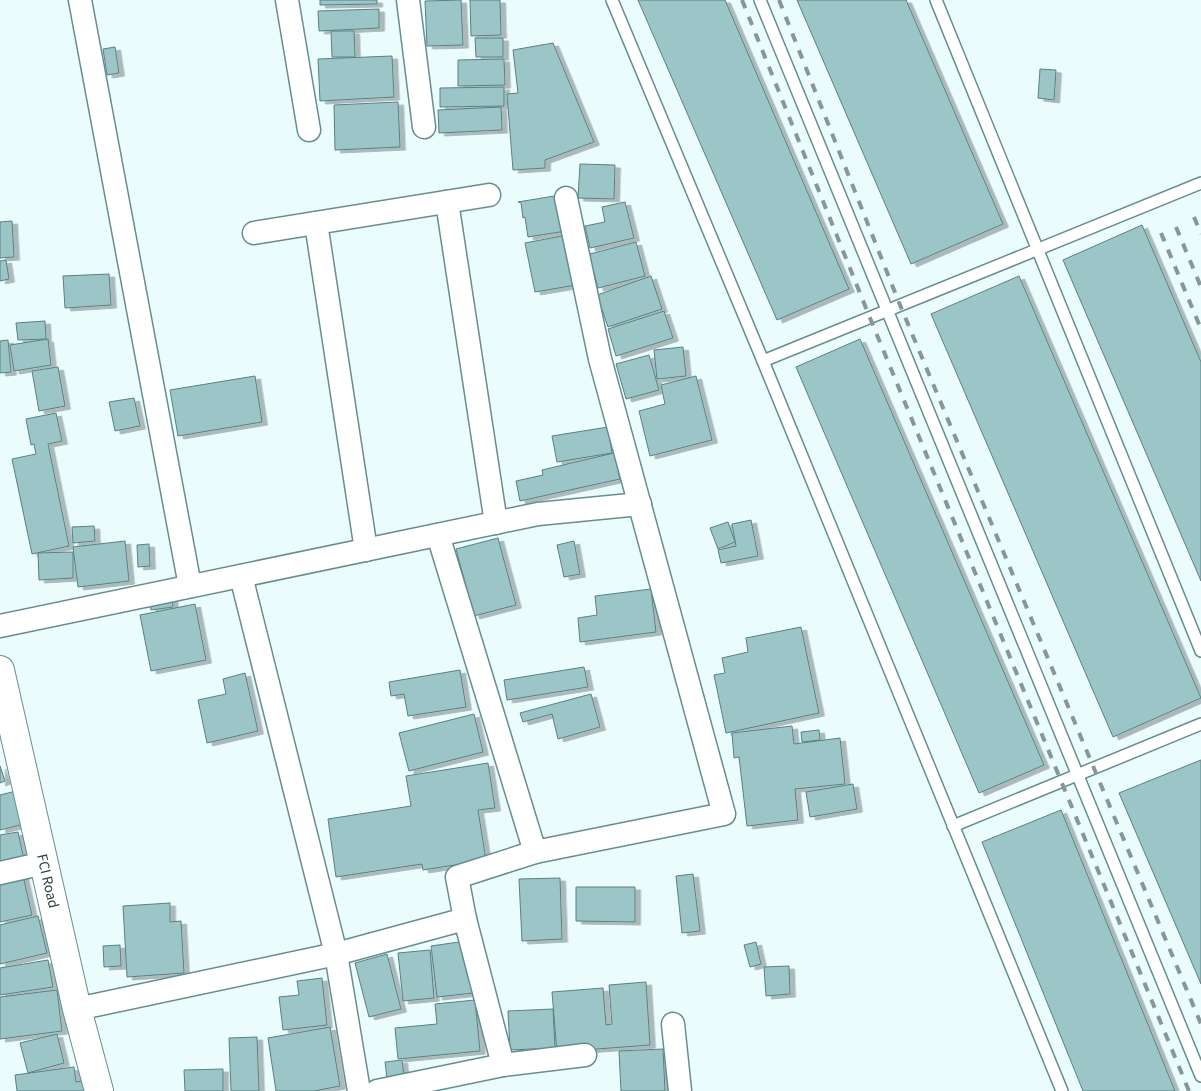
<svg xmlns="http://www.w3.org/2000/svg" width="1201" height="1091" viewBox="0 0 1201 1091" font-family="'Source Sans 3',sans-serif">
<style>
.building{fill:#9bc5c7;stroke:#588082;filter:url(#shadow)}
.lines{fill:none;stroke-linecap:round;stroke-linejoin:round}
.service-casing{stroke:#668e90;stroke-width:14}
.minor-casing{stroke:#668e90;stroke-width:25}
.tertiary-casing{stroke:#668e90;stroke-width:30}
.service{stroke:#fff;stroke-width:11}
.minor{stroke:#fff;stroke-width:22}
.tertiary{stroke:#fff;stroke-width:28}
.rail{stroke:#869798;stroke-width:4;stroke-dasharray:9 9;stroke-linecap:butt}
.labels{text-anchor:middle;stroke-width:4;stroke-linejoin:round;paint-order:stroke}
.street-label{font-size:15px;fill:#2d3e3f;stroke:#fff}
</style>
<defs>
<filter id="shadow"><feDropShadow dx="5.5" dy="3" stdDeviation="0" flood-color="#0004"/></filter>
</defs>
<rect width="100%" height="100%" fill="#ebfcfd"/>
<g class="building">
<polygon points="320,0 377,0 377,4 320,5"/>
<polygon points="461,0 463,45 427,46 425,1"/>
<polygon points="470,0 500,0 501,35 471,36"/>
<polygon points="638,0 725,0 849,289 777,320"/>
<polygon points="797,0 906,0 1003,224 911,264"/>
<polygon points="379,9 379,28 319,31 318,11"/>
<polygon points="331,31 354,31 355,57 332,57"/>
<polygon points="475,38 503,38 503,57 476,57"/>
<polygon points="553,43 594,142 545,160 545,168 513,170 507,94 518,93 513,50"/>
<polygon points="115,47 119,73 107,75 103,49"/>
<polygon points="392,56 394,97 320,101 318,59"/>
<polygon points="504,59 505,85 458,86 458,60"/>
<polygon points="1040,69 1056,70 1054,100 1038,98"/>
<polygon points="504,87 504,106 440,107 440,88"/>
<polygon points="398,102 400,147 335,150 334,105"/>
<polygon points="501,107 502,130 439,133 438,110"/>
<polygon points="580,164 615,165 614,199 578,198"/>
<polygon points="560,195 566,231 528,237 525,217 523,218 521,203 518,202"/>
<polygon points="625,202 634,238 590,248 585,226 605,222 602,207"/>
<polygon points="12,221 14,257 0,258 0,222"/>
<polygon points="1142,225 1201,362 1201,581 1063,260"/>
<polygon points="567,235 576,285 535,292 525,243"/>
<polygon points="636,242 645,276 598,288 594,273 590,274 586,255"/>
<polygon points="6,260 9,279 0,281 0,261"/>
<polygon points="109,274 111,305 65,308 63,276"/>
<polygon points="651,276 662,309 608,327 597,295"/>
<polygon points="1019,276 1201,698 1113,737 931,314"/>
<polygon points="664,311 673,338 616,356 608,329"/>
<polygon points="45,321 46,339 18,340 16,323"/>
<polygon points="48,339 51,365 14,371 10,345"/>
<polygon points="860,339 1044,765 979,793 796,367"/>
<polygon points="8,340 11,372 0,373 0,341"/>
<polygon points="683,347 686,376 657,379 654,350"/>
<polygon points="649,355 659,390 626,399 616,364"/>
<polygon points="58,367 65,406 39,411 32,371"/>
<polygon points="255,376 262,422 178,436 170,390"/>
<polygon points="696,376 712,440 650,456 639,411 665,404 661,385"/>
<polygon points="134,398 140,426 115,431 109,402"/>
<polygon points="56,413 62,441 48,444 69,546 32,554 12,459 36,454 34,444 31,445 26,419"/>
<polygon points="608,427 612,453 557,462 552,436"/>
<polygon points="614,453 620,479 520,501 516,481 543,475 542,470"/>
<polygon points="751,520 758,556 721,563 718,550 736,546 732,524"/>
<polygon points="728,522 735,542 718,549 710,528"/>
<polygon points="94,526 95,541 73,543 72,527"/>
<polygon points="498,538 516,605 474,616 456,549"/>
<polygon points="125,541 129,581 78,587 73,547"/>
<polygon points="574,541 580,574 564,577 557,545"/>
<polygon points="149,544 150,566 138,567 137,545"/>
<polygon points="73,552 73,578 39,580 38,553"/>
<polygon points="651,589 656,632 580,642 578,618 597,615 595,596"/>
<polygon points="172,598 173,607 151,610 150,602"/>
<polygon points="195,604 206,660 151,671 140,615"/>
<polygon points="801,627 819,713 726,733 714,675 725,673 722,658 748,652 746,638"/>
<polygon points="584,667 588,687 507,700 504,680"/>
<polygon points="460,670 466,707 408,716 404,694 391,696 389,682"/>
<polygon points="245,673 258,731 207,743 198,700 226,694 223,679"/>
<polygon points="591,694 600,727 558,739 552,714 523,722 520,713"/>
<polygon points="474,714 483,752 409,771 399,733"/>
<polygon points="792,726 794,744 840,738 845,784 795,789 798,820 747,826 739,757 734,758 732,733"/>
<polygon points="819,730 820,740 802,742 801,732"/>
<polygon points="1201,760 1201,984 1119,793"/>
<polygon points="488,763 495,808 478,810 486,860 423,870 422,864 336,877 328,819 411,806 406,776"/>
<polygon points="0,766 5,781 0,783"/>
<polygon points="853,784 857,809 810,817 806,792"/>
<polygon points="16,791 24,824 0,830 0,795"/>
<polygon points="1061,810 1175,1091 1083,1091 982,842"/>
<polygon points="18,832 24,860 0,865 0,835"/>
<polygon points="22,871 32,915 0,922 0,876"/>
<polygon points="693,874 700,931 682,933 676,876"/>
<polygon points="560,878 562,939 522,941 519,879"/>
<polygon points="576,887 635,887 635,922 576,921"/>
<polygon points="170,903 170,922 181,921 184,973 127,977 123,906"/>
<polygon points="38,916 47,953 0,964 0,925"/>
<polygon points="466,941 473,993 437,997 431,946"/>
<polygon points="756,942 761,964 750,967 744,945"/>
<polygon points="120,945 121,966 104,967 103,946"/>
<polygon points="430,950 434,998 403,1001 398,953"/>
<polygon points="387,954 401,1009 369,1017 355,963"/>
<polygon points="48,960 53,987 0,995 0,968"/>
<polygon points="789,966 790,994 766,996 764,967"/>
<polygon points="322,978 327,1025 283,1030 279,997 299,995 297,981"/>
<polygon points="646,982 650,1045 557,1052 552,992 603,988 606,1025 612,1024 609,985"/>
<polygon points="57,990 62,1031 0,1039 0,997"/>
<polygon points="475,1000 480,1051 398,1059 395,1028 437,1024 435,1004"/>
<polygon points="553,1009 555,1048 510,1050 508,1011"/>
<polygon points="330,1027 340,1086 314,1091 276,1091 268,1038"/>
<polygon points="57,1034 64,1063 28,1073 20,1043"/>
<polygon points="257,1037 259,1091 231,1091 229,1038"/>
<polygon points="663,1049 665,1091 621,1091 619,1051"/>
<polygon points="402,1060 404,1076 387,1078 385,1062"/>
<polygon points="74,1067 76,1082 89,1080 90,1091 17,1091 15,1075"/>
<polygon points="223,1069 223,1091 185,1091 184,1070"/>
</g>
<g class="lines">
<g class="service-casing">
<g id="service">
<polyline points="612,0 763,361 1062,1091"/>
<path d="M 760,0 C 904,360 1055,717 1201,1076"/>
<polyline points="936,0 1201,651"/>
<polyline points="763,361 1201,183"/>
<polyline points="953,826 1201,724"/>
</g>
</g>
<g class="minor-casing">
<g id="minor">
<polyline points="80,0 190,586"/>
<polyline points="287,0 309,130"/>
<polyline points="408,0 424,127"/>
<polyline points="447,202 496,523"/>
<polyline points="316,223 366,550"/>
<polyline points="254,233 489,195"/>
<polyline points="438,535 535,852 724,814 600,359 566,198"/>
<polyline points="241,576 336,954 359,1091"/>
<polyline points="0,626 538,514 640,504"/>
<polyline points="0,873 44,863"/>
<polyline points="465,919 457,877 535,852"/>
<polyline points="77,1009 336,954 465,919 503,1065"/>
<polyline points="673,1024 680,1091"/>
<polyline points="377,1091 503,1065 585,1055"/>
</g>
</g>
<g class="tertiary-casing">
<polyline id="tertiary" points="0,670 77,1009 99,1091"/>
</g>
<use href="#service" class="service"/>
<use href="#minor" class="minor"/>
<use href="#tertiary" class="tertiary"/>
<g class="rail">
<polyline points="742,0 870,318 1189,1091"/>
<polyline points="779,0 900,305 1201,1024"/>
<polyline points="1194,217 1201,234"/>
<polyline points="1176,227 1201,287"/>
<polyline points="1161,233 1201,329"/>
</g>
</g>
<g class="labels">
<g class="street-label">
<text transform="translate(48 881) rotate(77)" y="5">FCI Road</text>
</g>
</g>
</svg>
